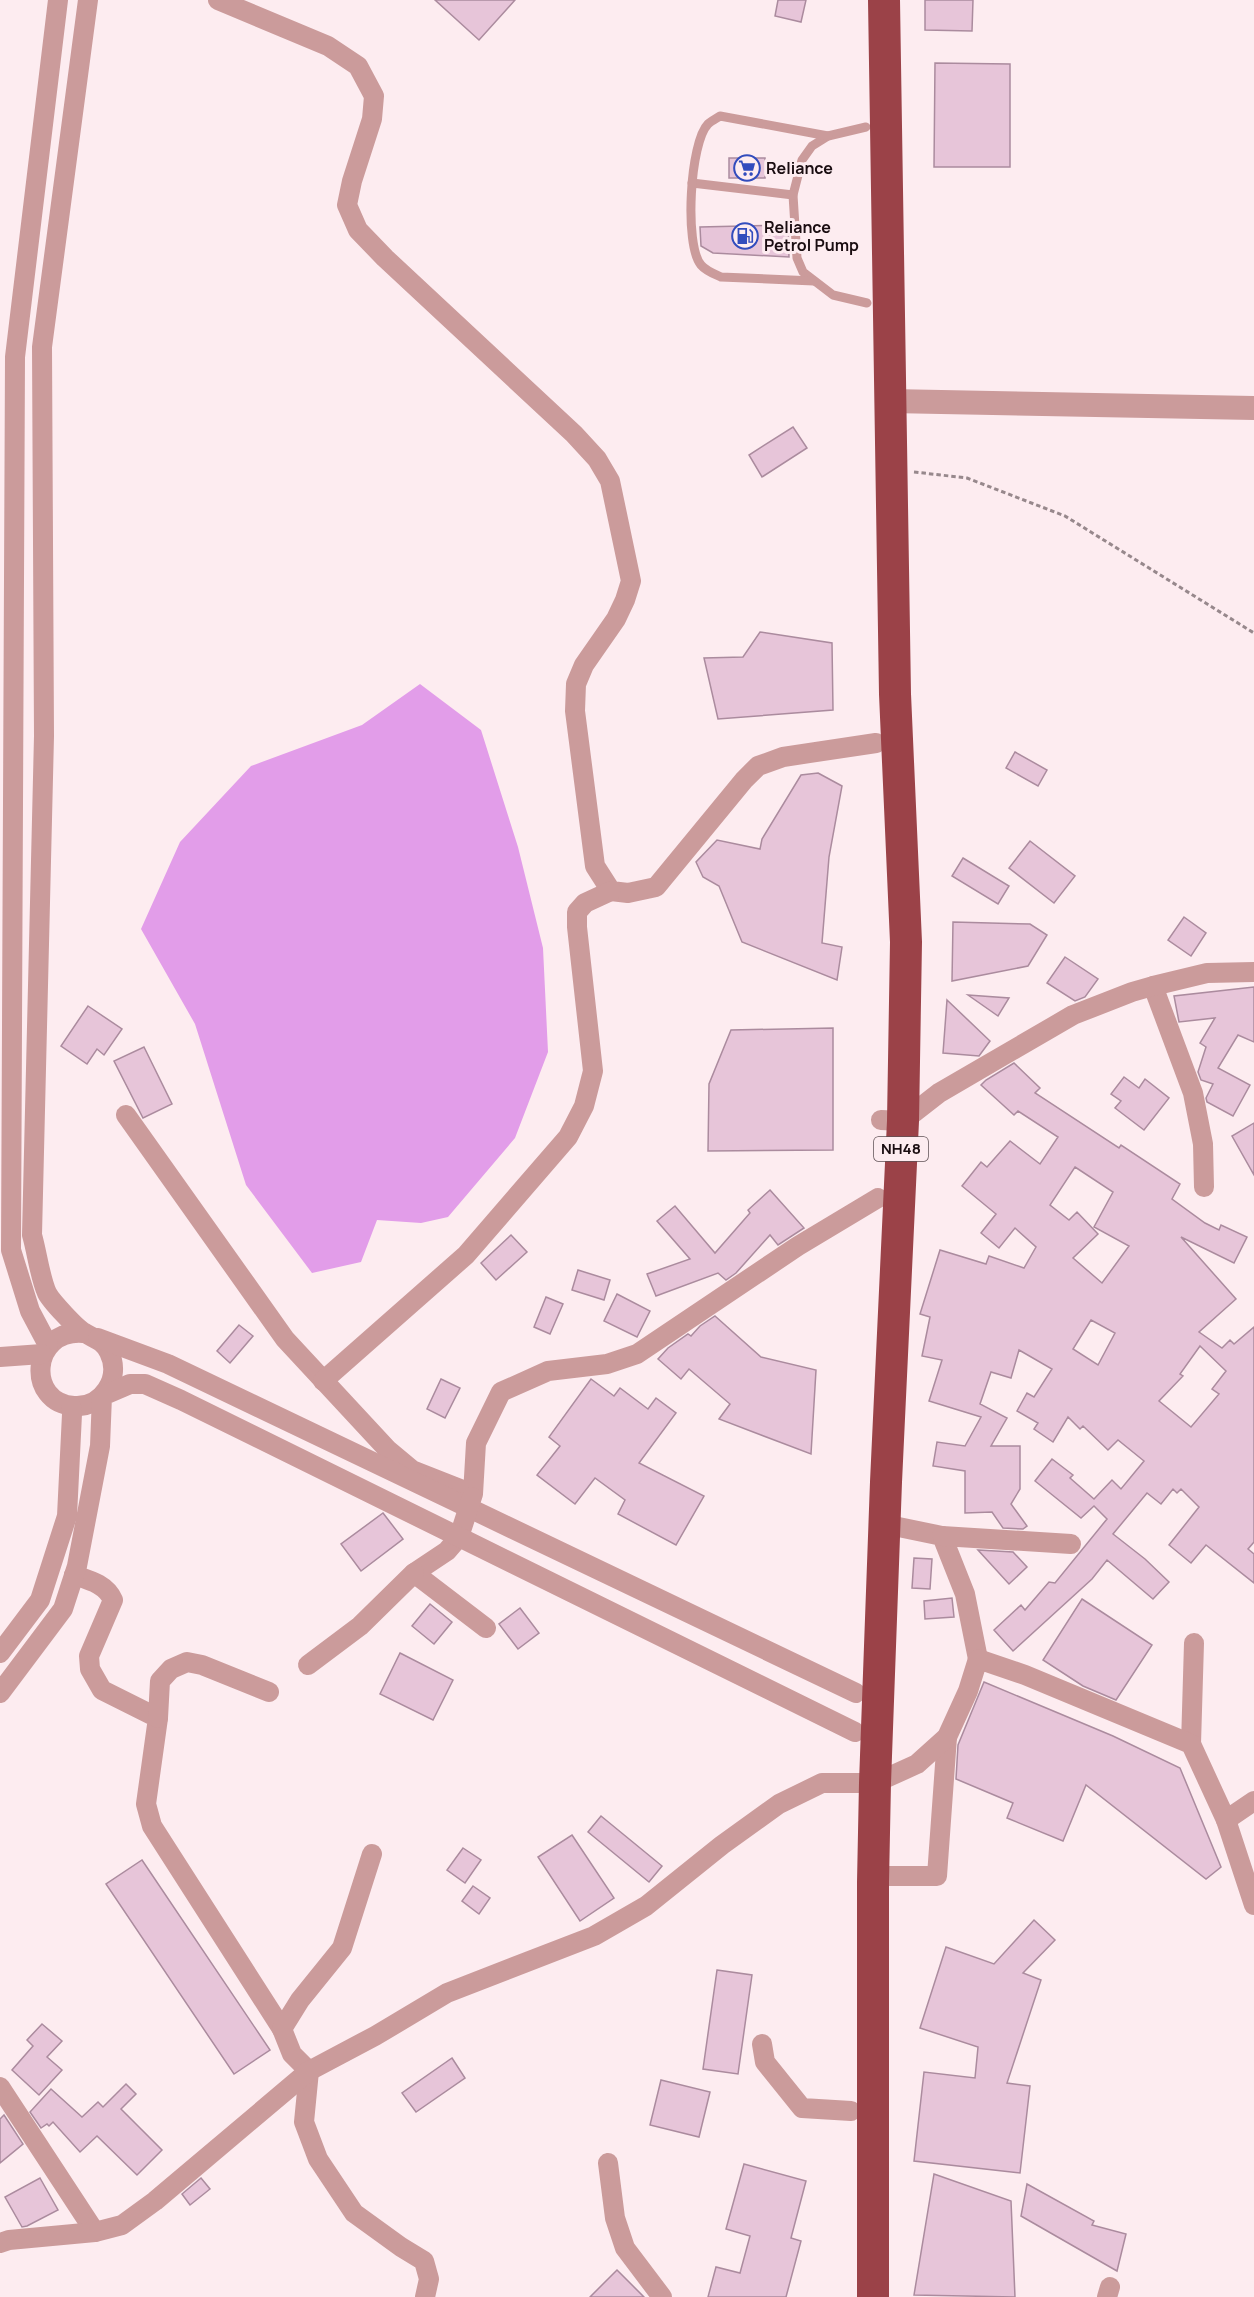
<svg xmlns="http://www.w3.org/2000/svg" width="1254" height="2297" viewBox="0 0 1254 2297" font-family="Manrope,sans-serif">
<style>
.water{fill:#e29de9}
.building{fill:#e7c5d9;stroke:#ab8b9e;stroke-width:1.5;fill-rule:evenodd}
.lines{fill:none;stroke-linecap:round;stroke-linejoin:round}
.path{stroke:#97888c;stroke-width:3;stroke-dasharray:4.5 3;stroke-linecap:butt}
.service{stroke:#cb9b9b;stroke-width:9}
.minor{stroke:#cb9b9b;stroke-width:20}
.tertiary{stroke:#cb9b9b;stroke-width:24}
.trunk{stroke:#9b4248;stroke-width:32}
.labels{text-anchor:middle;stroke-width:6;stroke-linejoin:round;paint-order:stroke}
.shield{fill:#fdecf0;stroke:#5e5054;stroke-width:1.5}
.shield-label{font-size:15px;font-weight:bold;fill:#1a0d11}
.poi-label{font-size:16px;font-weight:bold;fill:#1a0d11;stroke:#fdecf0;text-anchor:start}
</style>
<rect width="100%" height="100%" fill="#fdecf0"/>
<polygon class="water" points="420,684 481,730 518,847 543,948 548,1052 515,1138 448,1217 421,1223 377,1220 361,1262 312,1273 246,1185 195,1024 141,929 180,842 251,766 362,725"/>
<g class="building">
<polygon points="435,0 515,0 479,40"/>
<polygon points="778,0 806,0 801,22 775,16"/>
<polygon points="925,0 973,0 972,31 925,30"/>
<polygon points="935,63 1010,64 1010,167 934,167"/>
<rect x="729" y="158" width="36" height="20"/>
<polygon points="788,225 789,257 713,253 701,246 700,227"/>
<polygon points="793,427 807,448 762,477 749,455"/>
<polygon points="760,632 832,643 833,710 718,719 704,658 743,657"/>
<polygon points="1015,752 1047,770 1038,786 1006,768"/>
<polygon points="818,773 842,786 829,857 822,943 842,947 837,980 742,942 719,886 703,877 696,862 717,840 760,849 762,839 801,775"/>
<polygon points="1030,841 1075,876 1054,903 1009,868"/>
<polygon points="963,858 1009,886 998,904 952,876"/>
<polygon points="1184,917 1206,933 1191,956 1168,940"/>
<polygon points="953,922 1030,924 1047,935 1028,966 952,981"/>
<polygon points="1065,957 1098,979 1085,997 1075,1001 1047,983"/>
<polygon points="1254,987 1254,1042 1238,1035 1218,1068 1250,1085 1233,1116 1207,1102 1206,1098 1213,1084 1201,1080 1198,1072 1206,1047 1200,1043 1215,1018 1179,1022 1174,996"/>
<polygon points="968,995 1009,998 998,1016"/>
<polygon points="947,1000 990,1041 979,1056 943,1053"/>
<polygon points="88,1006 122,1029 104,1055 97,1049 87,1064 61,1046"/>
<polygon points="833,1028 833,1150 708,1151 709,1084 731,1030"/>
<polygon points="144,1047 172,1104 143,1118 114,1061"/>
<path d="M 1014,1063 L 1040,1088 L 1035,1093 L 1119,1148 L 1121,1145 L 1180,1184 L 1172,1199 L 1205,1223 L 1219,1230 L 1221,1225 L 1247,1237 L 1234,1263 L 1181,1237 L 1236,1299 L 1199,1332 L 1222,1348 L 1230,1340 L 1234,1344 L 1254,1327 L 1254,1542 L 1248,1549 L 1254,1554 L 1254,1583 L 1206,1545 L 1191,1563 L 1169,1545 L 1199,1507 L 1181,1489 L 1177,1493 L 1173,1489 L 1161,1504 L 1147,1493 L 1113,1534 L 1145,1559 L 1169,1582 L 1153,1599 L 1107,1560 L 1092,1579 L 1013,1651 L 994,1630 L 1021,1605 L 1025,1610 L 1049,1582 L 1055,1583 L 1107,1519 L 1094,1506 L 1081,1518 L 1035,1481 L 1052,1459 L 1073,1475 L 1070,1478 L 1094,1499 L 1112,1480 L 1121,1489 L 1144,1461 L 1118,1440 L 1108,1450 L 1083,1426 L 1080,1429 L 1068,1417 L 1053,1442 L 1034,1429 L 1038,1423 L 1017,1411 L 1027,1393 L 1034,1397 L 1052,1369 L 1019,1350 L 1011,1378 L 991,1372 L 980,1404 L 1007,1418 L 991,1446 L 1020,1446 L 1020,1489 L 1011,1504 L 1027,1526 L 1023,1529 L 1003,1528 L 992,1512 L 965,1513 L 965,1471 L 933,1466 L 937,1442 L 965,1446 L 981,1417 L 929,1401 L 942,1360 L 922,1356 L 930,1317 L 920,1314 L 940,1250 L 986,1264 L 989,1256 L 1024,1268 L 1036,1247 L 1015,1228 L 999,1248 L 981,1233 L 996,1214 L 962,1186 L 981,1162 L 987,1167 L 1010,1141 L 1040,1164 L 1058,1137 L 1018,1111 L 1014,1115 L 981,1085 L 986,1080 ZM 1075,1167 L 1113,1192 L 1094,1227 L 1129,1246 L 1102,1283 L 1073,1258 L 1098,1234 L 1077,1212 L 1069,1220 L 1050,1205 ZM 1091,1320 L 1115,1333 L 1098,1365 L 1073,1349 ZM 1200,1346 L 1226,1371 L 1212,1389 L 1219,1394 L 1191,1427 L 1159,1401 L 1183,1376 L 1180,1374 Z"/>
<polygon points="1124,1077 1139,1088 1145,1079 1169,1098 1144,1130 1115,1108 1121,1101 1111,1094"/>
<polygon points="1254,1123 1254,1175 1232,1136"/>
<polygon points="770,1190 804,1228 778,1245 770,1235 736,1273 726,1280 718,1273 656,1296 647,1274 690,1259 657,1221 675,1206 715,1253 750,1213 748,1210"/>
<polygon points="511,1235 527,1252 496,1280 481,1263"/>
<polygon points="578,1270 610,1280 604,1300 572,1290"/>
<polygon points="617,1294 650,1311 637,1337 604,1321"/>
<polygon points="546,1297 563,1304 550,1334 534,1327"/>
<polygon points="715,1316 761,1357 816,1370 811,1454 719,1419 730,1404 689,1369 681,1379 658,1359 668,1348 688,1334 691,1336 700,1326"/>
<polygon points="239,1325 253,1336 230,1363 217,1351"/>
<polygon points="441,1379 460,1388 445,1418 427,1409"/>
<polygon points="591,1379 614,1396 620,1388 648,1409 656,1398 676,1413 639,1463 704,1496 676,1545 618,1514 625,1500 595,1478 575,1504 537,1475 560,1446 549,1437"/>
<polygon points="383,1513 403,1539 361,1571 341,1544"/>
<polygon points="978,1550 1013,1552 1027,1567 1009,1584"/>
<polygon points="914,1558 932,1559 930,1589 912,1588"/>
<polygon points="952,1598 954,1617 925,1619 924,1601"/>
<polygon points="1082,1599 1152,1645 1116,1700 1083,1686 1043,1660"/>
<polygon points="430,1604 452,1622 434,1644 412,1626"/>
<polygon points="520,1608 539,1633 518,1649 499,1624"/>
<polygon points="400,1653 453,1680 433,1720 380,1694"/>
<polygon points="984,1682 1113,1736 1180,1768 1221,1867 1206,1879 1086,1785 1063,1841 1007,1818 1013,1803 956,1779 958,1745"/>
<polygon points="601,1816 662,1866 649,1882 588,1832"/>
<polygon points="572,1835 614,1898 580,1921 538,1857"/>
<polygon points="463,1848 481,1860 465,1883 447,1870"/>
<polygon points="142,1860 270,2050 234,2074 106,1884"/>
<polygon points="473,1886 490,1898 479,1914 462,1901"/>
<polygon points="1034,1920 1055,1940 1023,1973 1041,1980 1007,2083 1030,2086 1020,2173 914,2161 924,2072 975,2078 978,2047 920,2028 946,1947 994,1964"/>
<polygon points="717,1970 752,1975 738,2074 703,2069"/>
<polygon points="42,2024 62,2041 47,2057 62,2070 39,2095 12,2070 33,2046 27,2040"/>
<polygon points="452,2058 465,2078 416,2112 402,2093"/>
<polygon points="661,2080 710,2092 699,2137 650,2125"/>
<polygon points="126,2084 136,2094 121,2109 162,2150 137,2175 97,2136 80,2152 53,2122 49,2126 47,2124 41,2128 30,2112 51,2089 82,2117 98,2102 103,2107"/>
<polygon points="4,2115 23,2144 0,2163 0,2119"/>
<polygon points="744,2164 806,2181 791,2238 801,2241 786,2297 708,2297 716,2267 740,2273 750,2236 726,2229"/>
<polygon points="934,2174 1011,2201 1015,2297 914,2295"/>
<polygon points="40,2178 58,2210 27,2226 22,2227 5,2197"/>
<polygon points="201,2178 210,2189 190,2205 182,2194"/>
<polygon points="1027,2184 1094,2221 1092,2225 1126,2234 1117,2271 1021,2216"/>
<polygon points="617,2270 644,2297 590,2297"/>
</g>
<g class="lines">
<polyline class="path" points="914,472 967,478 1065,516 1254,633"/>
<g class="service">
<polyline points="866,127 828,136 812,146 802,160 793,195 797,258 803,272 833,295 867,303"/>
<polyline points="692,183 793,195"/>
<path d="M 814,281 L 721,277 C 714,274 706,271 701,265 C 684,245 690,142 708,124 C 711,121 717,118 720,116 L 828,136"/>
</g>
<g class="minor">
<polyline points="218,0 328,46 358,66 374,96 372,119 352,181 347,205 358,230 385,258 574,434 597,459 610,481 631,581 625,600 616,619 584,665 576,684 575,711 595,866 611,891 628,893 656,887 744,780 758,766 783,757 876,743"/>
<polyline points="1153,986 1193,1093 1203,1144 1204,1187"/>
<polyline points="126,1115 285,1339 388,1450 412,1470 473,1494 476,1443 501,1392 548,1371 607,1364 637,1354 798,1246 878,1198"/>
<polyline points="881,1120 903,1121 939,1093 1073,1015 1132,992 1153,986 1207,973 1254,972"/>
<path d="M 83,1333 C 30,1329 26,1403 74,1406 C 102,1408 122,1378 109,1352 C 104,1341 95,1339 85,1333 C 77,1329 51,1301 47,1293 C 40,1278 37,1252 32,1235 L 44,736 L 42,347 L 88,0"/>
<polyline points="98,1338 168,1364 856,1693"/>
<polyline points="48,1345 30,1311 11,1250 15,357 58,0"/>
<polyline points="0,1357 42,1354"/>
<polyline points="323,1381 466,1255 568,1137 584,1106 593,1071 577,927 577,912 585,903 611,891"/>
<polyline points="472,1497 459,1537 447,1551 414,1573 486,1628"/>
<polyline points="884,1524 942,1536 965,1594 978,1659"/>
<polyline points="942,1536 1071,1544"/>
<path d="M 74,1575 C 89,1580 106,1584 113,1600 L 89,1656 L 90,1669 L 102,1690 L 158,1718 L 146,1804 L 152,1826 L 282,2029"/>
<polyline points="0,1653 40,1600 67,1516 72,1414 71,1406"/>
<polyline points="308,1665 360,1626 414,1573"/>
<polyline points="0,1693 63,1609 77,1566 100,1446 102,1396 130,1384 145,1384 181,1400 855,1732"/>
<polyline points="158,1718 160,1681 171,1669 187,1662 202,1665 269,1692"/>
<polyline points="1191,1744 1194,1643"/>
<polyline points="1226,1820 1254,1905"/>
<polyline points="372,1854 342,1948 300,2000 282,2029 292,2054 309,2071 304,2122 318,2159 354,2213 401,2247 424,2261 429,2279 425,2297"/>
<polyline points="873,1876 937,1876 947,1737"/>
<polyline points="762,2044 765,2062 802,2108 851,2111"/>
<polyline points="0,2087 95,2232"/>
<polyline points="608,2163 615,2218 625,2248 662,2297"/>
<polyline points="0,2243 9,2240 95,2232 122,2225 155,2201 309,2071 375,2036 447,1993 594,1936 646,1906 722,1845 779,1804 822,1783 875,1783 917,1764 947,1737 968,1691 978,1659 1025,1675 1191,1744 1226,1820 1254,1801"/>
<polyline points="1107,2297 1110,2287"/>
</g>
<polyline class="tertiary" points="890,401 1254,408"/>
<polyline class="trunk" points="873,2297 873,1882 875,1783 886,1482 903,1121 906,942 895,694 884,0"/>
</g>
<defs>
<g id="supermarket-ring" transform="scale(1.35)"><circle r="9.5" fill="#fdecf0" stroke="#324cbd" stroke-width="1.5"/><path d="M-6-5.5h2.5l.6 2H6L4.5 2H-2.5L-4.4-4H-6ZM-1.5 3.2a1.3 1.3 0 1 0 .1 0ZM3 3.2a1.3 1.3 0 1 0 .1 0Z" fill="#324cbd"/></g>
<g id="fuel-ring" transform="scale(1.35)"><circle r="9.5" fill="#fdecf0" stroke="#324cbd" stroke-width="1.5"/><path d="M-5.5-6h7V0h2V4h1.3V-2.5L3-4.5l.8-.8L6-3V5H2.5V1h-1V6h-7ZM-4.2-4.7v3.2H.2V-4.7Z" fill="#324cbd"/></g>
</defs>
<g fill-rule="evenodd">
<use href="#supermarket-ring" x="747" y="168"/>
<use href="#fuel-ring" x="745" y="236"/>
</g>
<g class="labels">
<rect class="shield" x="874" y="1137" width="54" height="24" rx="4.5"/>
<g class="shield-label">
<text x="901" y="1154">NH48</text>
</g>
<g class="poi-label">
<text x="766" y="174">Reliance</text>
<text x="764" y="233">Reliance<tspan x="764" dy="18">Petrol Pump</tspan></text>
</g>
</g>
</svg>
